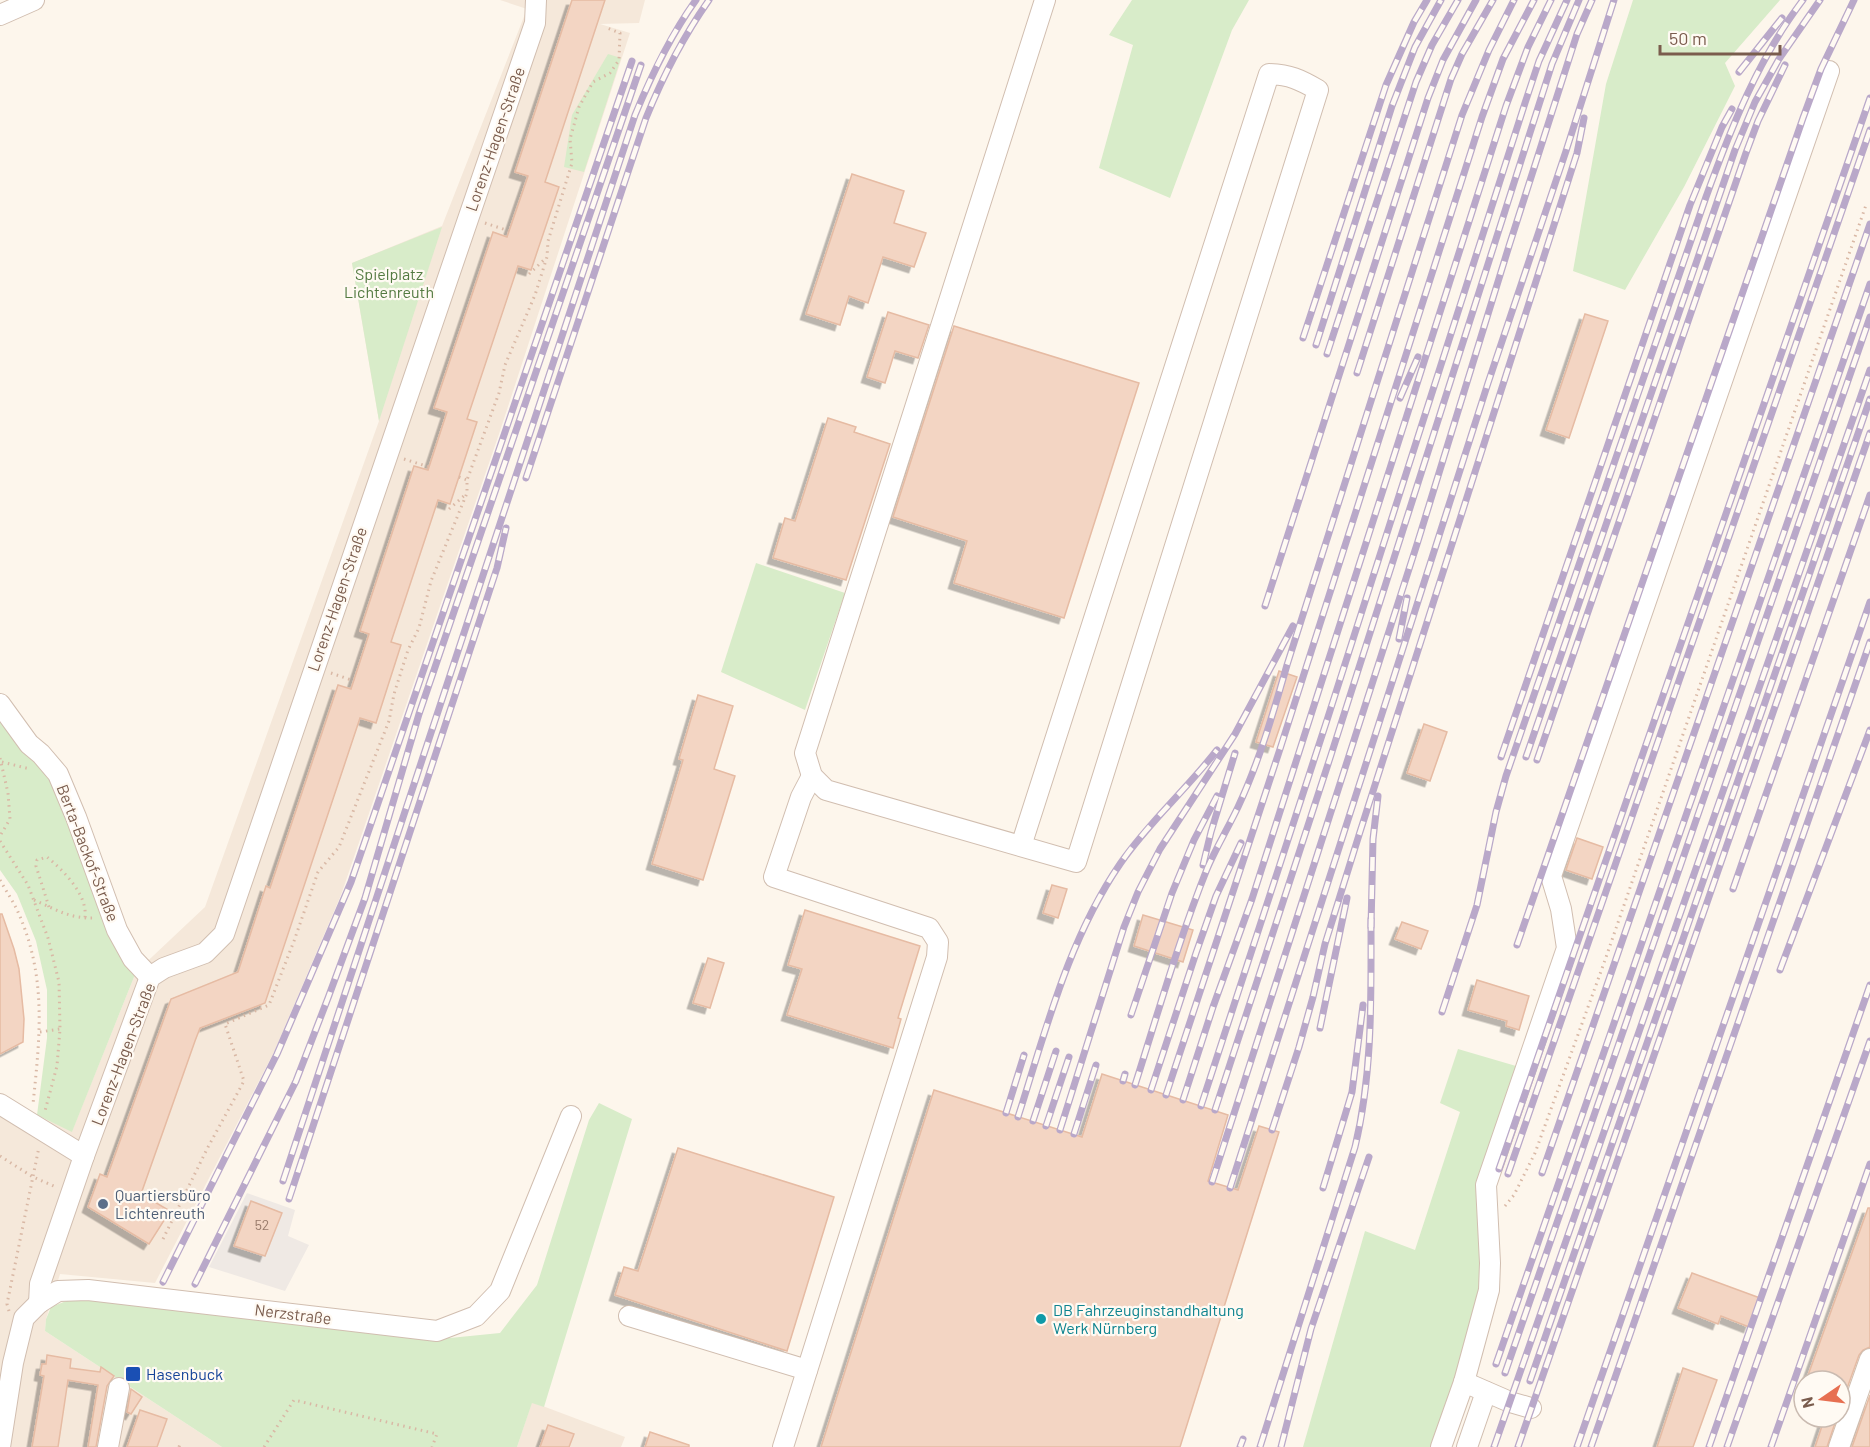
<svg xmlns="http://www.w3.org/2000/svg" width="1870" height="1447" viewBox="0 0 1870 1447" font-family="Barlow,sans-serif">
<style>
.residential{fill:#f5e8da}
.industrial{fill:#efe9e4}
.green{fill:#d8ecc9}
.building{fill:#f3d5c3;stroke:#e6bba3;stroke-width:1.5;filter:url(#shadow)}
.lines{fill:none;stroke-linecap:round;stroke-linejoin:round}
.minor-casing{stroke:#d1beb0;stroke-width:22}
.path{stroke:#d9b8a5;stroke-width:3;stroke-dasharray:1.5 4.5;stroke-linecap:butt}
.minor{stroke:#fff;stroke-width:20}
.rail-casing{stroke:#b9a8c9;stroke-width:7}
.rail{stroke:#fffaf3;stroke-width:4.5;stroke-dasharray:14;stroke-linecap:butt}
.service-dot{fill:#5c6f8a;stroke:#fffaf3;stroke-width:2}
.culture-dot{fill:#0f9aa8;stroke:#fffaf3;stroke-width:2}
.transit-dot{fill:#1a4fb4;stroke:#fffaf3;stroke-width:2}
.labels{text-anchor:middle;stroke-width:4.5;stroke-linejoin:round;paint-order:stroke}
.number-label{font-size:14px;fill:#987a6a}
.street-label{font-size:16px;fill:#7a5c4d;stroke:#fffaf3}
.park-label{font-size:16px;fill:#537a41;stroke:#fffaf3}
.service-label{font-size:16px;fill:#4e5e75;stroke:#fffaf3;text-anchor:start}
.culture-label{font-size:16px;fill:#0d838f;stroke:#fffaf3;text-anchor:start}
.transit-label{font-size:16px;fill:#164399;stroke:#fffaf3;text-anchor:start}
</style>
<defs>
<filter id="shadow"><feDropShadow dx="-5.5" dy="5.5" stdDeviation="0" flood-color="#0004"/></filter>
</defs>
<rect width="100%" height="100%" fill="#fdf6ec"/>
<g class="residential">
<polygon points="500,0 645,0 639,23 600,24 630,33 500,431 341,895 274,1052 155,1283 60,1274 46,1319 45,1331 222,1447 0,1447 0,1093 37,1115 72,1131 136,972 205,907 379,421 352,263 442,226 527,9"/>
<polygon points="532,1402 625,1437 621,1447 517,1447"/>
</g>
<polygon class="industrial" points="247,1193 295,1210 288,1236 309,1245 285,1291 209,1267"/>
<g class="green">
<polygon points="1132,0 1249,0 1232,30 1170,198 1099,168 1133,45 1109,35"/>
<polygon points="1633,0 1780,0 1725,63 1735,86 1684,187 1625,290 1573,271 1606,84"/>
<polygon points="608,54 621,58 584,172 564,167 572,115"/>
<polygon points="442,227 379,421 352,263"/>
<polygon points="756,563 845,593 805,710 721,672"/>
<polygon points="0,712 47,768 136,972 72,1132 37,1115 47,1038 47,990 36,941 17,894 0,870"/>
<polygon points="1458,1049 1516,1066 1479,1185 1484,1274 1456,1378 1431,1447 1303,1447 1365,1231 1415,1250 1460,1112 1440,1103"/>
<polygon points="599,1103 632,1119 544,1407 532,1403 517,1447 222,1447 45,1331 46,1319 51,1307 74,1298 450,1338 500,1333 537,1285 589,1120"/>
</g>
<g class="building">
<polygon points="572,0 605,0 545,182 559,187 531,270 518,266 467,419 477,422 450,504 438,500 391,642 401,645 376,723 360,718 265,1003 200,1028 195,1041 141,1194 170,1211 149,1244 88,1207 100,1174 107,1177 171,999 238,972 266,886 270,888 338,685 351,689 369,634 360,631 414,466 428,470 447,412 434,408 493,232 507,237 528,176 515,172"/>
<polygon points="852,174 904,191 894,223 926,233 914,267 883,257 868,303 849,296 840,325 806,314"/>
<polygon points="888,312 929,325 918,358 895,351 885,383 867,377"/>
<polygon points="1585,314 1608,321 1569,438 1546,430"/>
<polygon points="954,326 1139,383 1064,618 954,583 967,541 893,517"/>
<polygon points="828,418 856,427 854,432 890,444 846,580 773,558 785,518 795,521"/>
<polygon points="1279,671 1297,677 1273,747 1256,742"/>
<polygon points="698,695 733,706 714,769 735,776 703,880 652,864 683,760 679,759"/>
<polygon points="1424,724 1447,732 1430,781 1407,773"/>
<polygon points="1577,838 1603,847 1592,879 1566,870"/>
<polygon points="1052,885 1067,889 1058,918 1043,913"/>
<polygon points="805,910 920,946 898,1018 901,1019 893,1048 787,1015 802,969 788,965"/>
<polygon points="0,914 2,914 14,949 19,969 24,1019 23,1042 0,1054"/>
<polygon points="1143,915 1193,930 1183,962 1134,946"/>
<polygon points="1402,922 1428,931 1421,949 1395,939"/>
<polygon points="708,958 724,963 710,1008 693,1003"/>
<polygon points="1477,980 1529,996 1519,1030 1506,1026 1507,1021 1468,1010"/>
<polygon points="1102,1074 1228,1115 1208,1181 1238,1190 1259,1126 1279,1132 1180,1447 821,1447 934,1090 1082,1137"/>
<polygon points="678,1148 834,1197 787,1351 615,1295 624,1267 638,1271"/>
<polygon points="251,1201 282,1213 265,1256 234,1246"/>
<polygon points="1868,1208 1870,1208 1870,1347 1863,1350 1859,1355 1840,1408 1840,1381 1806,1381"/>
<polygon points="1692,1273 1760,1298 1749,1327 1721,1316 1718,1324 1678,1308"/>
<polygon points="47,1355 71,1359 70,1368 100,1372 101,1367 114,1376 107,1386 96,1447 88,1447 98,1385 68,1380 58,1447 32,1447 44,1376 40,1375 42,1364 46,1364"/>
<polygon points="1683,1368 1717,1380 1693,1447 1657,1447"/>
<polygon points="131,1389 142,1397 131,1414 127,1412"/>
<polygon points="1870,1395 1870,1447 1852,1447"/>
<polygon points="140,1410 167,1419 157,1447 127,1447"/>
<polygon points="1825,1417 1837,1417 1827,1447 1815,1447"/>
<polygon points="548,1425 574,1434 569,1447 540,1447"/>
<polygon points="650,1432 689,1445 689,1447 645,1447"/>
</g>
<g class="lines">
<g class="minor-casing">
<g id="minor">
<polyline points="0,15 34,0"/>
<polyline points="0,704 29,744 41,754 58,774 76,817 117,930 133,959 150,977"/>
<path d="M 1021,846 L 1269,74 C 1290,75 1299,79 1318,90 L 1076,862 L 826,790 L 812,776 L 805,753 L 1045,0"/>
<polyline points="0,1104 84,1156"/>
<polyline points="39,1303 40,1284 84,1156 150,977 164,968 205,953 224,934 535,23 536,0"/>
<polyline points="629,1316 807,1370"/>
<polyline points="1464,1382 1510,1402 1531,1408"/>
<polyline points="0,1447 13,1363 24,1318 39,1303 58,1291 88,1290 437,1331 476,1316 500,1291 571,1116"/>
<polyline points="108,1447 119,1388"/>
<polyline points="783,1447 937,957 938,942 929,928 774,877 801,797 812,776"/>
<polyline points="1441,1447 1464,1382 1489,1290 1490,1263 1486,1185 1567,948 1561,909 1551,876 1829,71"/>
<polyline points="1467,1447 1486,1392"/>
<polyline points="1839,1447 1870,1359"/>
</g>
</g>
<g class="path">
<polyline points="485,223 509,231"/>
<polyline points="529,274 546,258"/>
<polyline points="404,459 429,467"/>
<polyline points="459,477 467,480"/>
<polyline points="449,509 466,494"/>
<polyline points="331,673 354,681"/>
<polyline points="0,758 8,793 10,819 0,836"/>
<polyline points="2,762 30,769"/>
<polyline points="0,841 28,885 48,938 59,982 60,1029 57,1066 45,1111"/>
<path d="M 0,880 C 6,891 13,901 18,912 C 47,977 40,1036 33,1104"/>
<path d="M 34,900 C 57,910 70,919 96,918"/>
<path d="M 49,907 L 36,866 L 37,860 L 47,857 C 64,871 88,895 85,918"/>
<polyline points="40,1032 60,1029"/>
<polyline points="0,1156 33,1177 56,1187"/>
<polyline points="1505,1206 1514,1195 1535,1153 1604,963 1866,205"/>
<polyline points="163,1239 207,1149 244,1081 225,1024 269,1005 294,941 318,872 339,847 389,721 394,694 408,650 419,628 431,581 467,493 467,480 499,393 505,365 535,295 547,257 548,241 572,163 570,139 579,107 593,82 610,73 619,60 620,33 607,28"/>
<polyline points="9,1311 7,1304 39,1147"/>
<polyline points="179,1447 180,1444"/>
<polyline points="264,1447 294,1400 437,1434 432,1447"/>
</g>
<use href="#minor" class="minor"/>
<g class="rail-casing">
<g id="rail">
<polyline points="1739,72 1782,18"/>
<polyline points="1303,338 1386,85 1414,22 1427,0"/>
<polyline points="1316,345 1392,106 1415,47 1441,0"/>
<polyline points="1327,354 1416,82 1432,45 1458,0"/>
<polyline points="1357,373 1451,79 1462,54 1493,0"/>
<polyline points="1400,398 1418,357"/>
<path d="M 526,478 L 646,118 C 663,76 683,37 709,0"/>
<polyline points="1265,606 1428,98 1443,60 1476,0"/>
<polyline points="1399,639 1407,598"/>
<polyline points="1501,757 1690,205 1722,127 1732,109"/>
<polyline points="1526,757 1735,150 1755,102 1779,59 1820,0"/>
<polyline points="1537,760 1746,153 1758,121 1785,65"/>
<polyline points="1203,865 1211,832 1235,753"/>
<polyline points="1733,889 1870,495"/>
<polyline points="1371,927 1373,839 1378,796"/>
<polyline points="1517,945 1803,118 1821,69 1854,0"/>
<polyline points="1780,970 1870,730"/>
<path d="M 1442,1012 L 1477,905 L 1496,812 L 1506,776 L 1706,197 C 1731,128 1758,59 1803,0"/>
<polyline points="1131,1015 1172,893 1194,840 1217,796"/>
<polyline points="1320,1028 1347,898"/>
<polyline points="1123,1081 1125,1074"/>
<path d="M 1135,1085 C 1158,1013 1179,939 1207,869 C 1216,848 1228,828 1238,807 C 1259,762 1273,714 1287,665 L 1462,115 L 1489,50 L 1514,0"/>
<polyline points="1151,1090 1196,953 1216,896 1241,843"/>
<polyline points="1166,1095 1280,749 1482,117 1503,59 1534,0"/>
<polyline points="1183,1100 1213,1007 1252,899 1506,106 1528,47 1551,0"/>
<polyline points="1201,1106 1328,717 1525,103 1539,61 1567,0"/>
<polyline points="1215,1110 1331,755 1552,64 1579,0"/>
<polyline points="1006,1113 1024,1055"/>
<path d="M 1018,1117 C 1046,1030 1068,940 1120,864 C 1148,823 1186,790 1217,750"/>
<polyline points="1033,1121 1056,1051"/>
<polyline points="1046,1126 1069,1057"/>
<polyline points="1060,1130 1124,927 1138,892 1160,849 1235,734 1293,626"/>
<polyline points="1272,1130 1299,1047 1313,997 1325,944 1359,835 1577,153 1584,118"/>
<polyline points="1074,1134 1096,1065"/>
<polyline points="1499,1169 1870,98"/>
<polyline points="1542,1173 1870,224"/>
<polyline points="1508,1174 1870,130"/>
<path d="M 283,1181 L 635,115 C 652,74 670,36 696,0"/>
<polyline points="1212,1182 1418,541 1509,246 1577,34 1592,0"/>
<polyline points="1230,1188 1488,383 1566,151 1614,0"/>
<polyline points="1323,1188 1352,1092 1363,1005"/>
<polyline points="289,1199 497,568 506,528"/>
<polyline points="163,1282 277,1054 351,882 632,61"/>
<polyline points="195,1284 296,1081 328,998 365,898 419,714 641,65"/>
<polyline points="1496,1364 1870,284"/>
<polyline points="1505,1373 1870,317"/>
<polyline points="1530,1381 1870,399"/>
<polyline points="1240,1447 1243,1439"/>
<path d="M 1260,1447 L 1355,1147 C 1373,1072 1371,996 1371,919"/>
<polyline points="1281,1447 1311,1329 1369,1157"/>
<polyline points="1494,1447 1870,370"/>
<polyline points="1518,1447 1870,433"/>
<polyline points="1577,1447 1870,602"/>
<polyline points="1591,1447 1870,642"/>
<polyline points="1709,1447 1870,985"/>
<polyline points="1727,1447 1870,1041"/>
<polyline points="1771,1447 1870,1164"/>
</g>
</g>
<use href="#rail" class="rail"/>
</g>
<circle class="service-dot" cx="103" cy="1204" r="6"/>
<circle class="culture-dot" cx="1041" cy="1319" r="6"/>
<rect class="transit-dot" x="125" y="1366" width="16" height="16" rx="3"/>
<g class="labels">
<g class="number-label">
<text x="262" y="1230">52</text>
</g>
<g class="street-label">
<text transform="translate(495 139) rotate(-71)" y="6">Lorenz-Hagen-Straße</text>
<text transform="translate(337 599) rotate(-71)" y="6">Lorenz-Hagen-Straße</text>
<text transform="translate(88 853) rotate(69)" y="6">Berta-Backof-Straße</text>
<text transform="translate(123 1054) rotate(-69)" y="6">Lorenz-Hagen-Straße</text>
<text transform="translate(293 1314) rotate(7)" y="6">Nerzstraße</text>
</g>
<g class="park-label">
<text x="389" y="280">Spielplatz<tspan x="389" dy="18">Lichtenreuth</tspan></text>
</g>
<g class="service-label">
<text x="115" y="1201">Quartiersbüro<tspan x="115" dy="18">Lichtenreuth</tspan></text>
</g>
<g class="culture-label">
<text x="1053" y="1316">DB Fahrzeuginstandhaltung<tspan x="1053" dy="18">Werk Nürnberg</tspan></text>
</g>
<g class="transit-label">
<text x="146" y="1380">Hasenbuck</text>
</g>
</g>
<g transform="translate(1822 1399) rotate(256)"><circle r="28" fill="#fffaf3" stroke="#cabbb1" stroke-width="1.5"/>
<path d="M0-4.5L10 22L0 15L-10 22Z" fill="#e76f51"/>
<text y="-9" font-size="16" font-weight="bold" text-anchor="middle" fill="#7a5c4d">N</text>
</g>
<path d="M1660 45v9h120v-9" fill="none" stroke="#7a5c4d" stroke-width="3"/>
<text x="1669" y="45" font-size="18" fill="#7a5c4d" stroke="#fffaf3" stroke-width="4.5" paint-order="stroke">50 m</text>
</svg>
